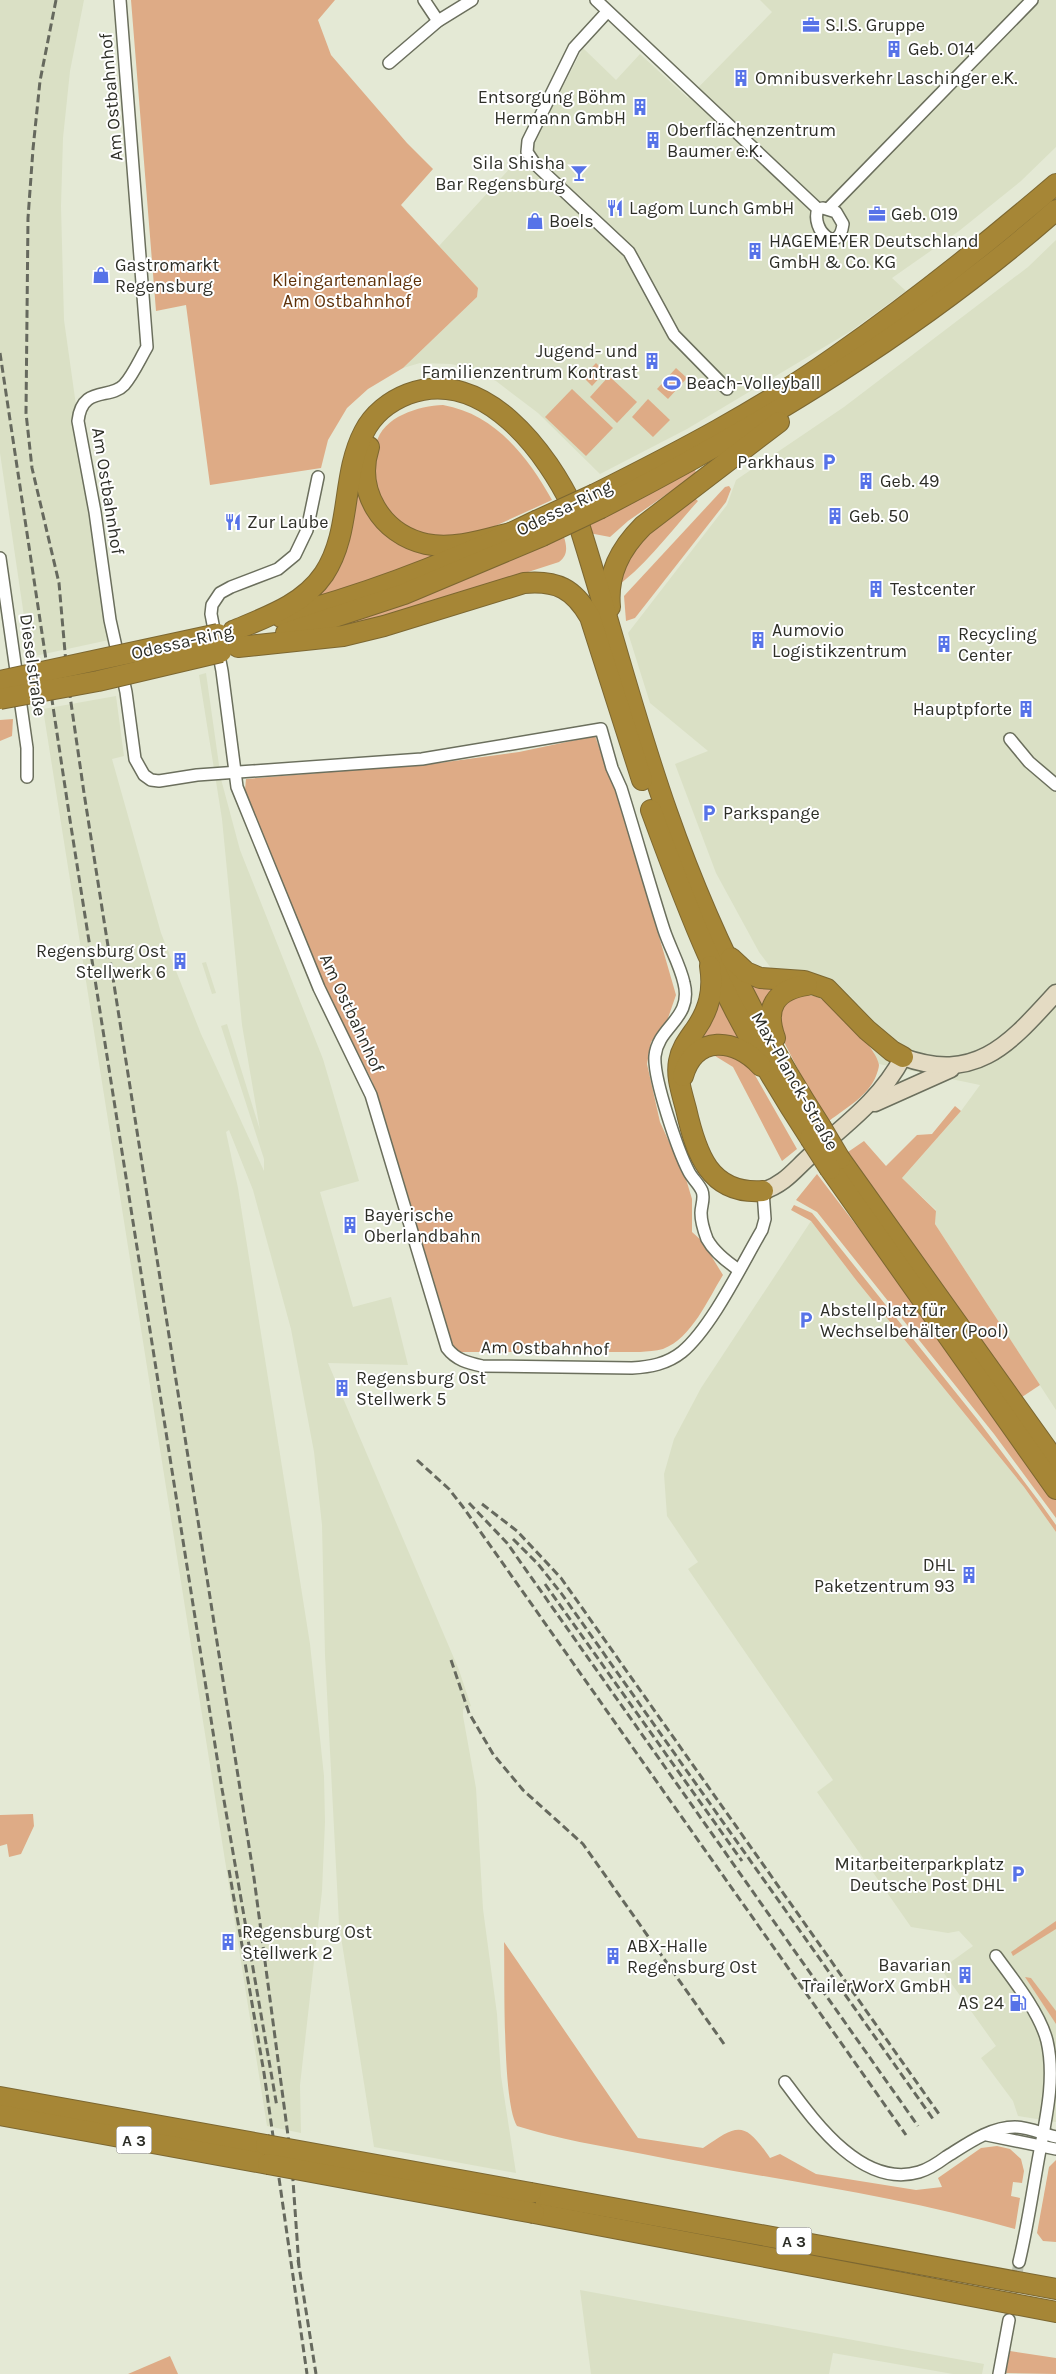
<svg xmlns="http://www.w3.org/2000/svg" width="1056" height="2374" viewBox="0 0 1056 2374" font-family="Karla,sans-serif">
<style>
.built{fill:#dae0c5}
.green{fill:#deab86}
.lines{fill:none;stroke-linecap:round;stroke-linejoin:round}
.street-tunnel{stroke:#bfc4b2;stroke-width:11;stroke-dasharray:11 5.5;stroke-linecap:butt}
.street-casing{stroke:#6b6f5d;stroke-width:14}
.secondary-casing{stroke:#6b6f5d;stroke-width:19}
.highway-casing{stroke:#7c6731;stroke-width:22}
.street{stroke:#fff;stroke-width:11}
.secondary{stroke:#e4dbc3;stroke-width:16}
.highway{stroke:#a68636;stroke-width:20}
.rail{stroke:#66695e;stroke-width:3;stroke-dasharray:8 4;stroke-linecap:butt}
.highway-bridge-casing{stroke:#7c6731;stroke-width:22;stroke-linecap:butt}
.highway-bridge{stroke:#a68636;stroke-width:20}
.labels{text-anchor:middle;stroke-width:4;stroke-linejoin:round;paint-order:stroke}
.shield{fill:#fff;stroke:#6c6d68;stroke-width:1}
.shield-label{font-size:16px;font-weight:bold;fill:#2d2e27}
.poi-label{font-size:18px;fill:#2d2e27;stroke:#fff;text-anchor:start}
.street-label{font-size:18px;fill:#2d2e27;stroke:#fff}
.park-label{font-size:18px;fill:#5e3109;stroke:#fff}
</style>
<rect width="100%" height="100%" fill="#e4e9d5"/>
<g class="built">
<polygon points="0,0 84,0 70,71 63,138 61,206 64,320 109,640 30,657 0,453"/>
<polygon points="760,0 1056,0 1056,147 1021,181 959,231 892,278 906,291 851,331 687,429 600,474 538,413 496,381 468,368 451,364 420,363 403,368 477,297 478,288 439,246 534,142 583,48 616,80 640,54 688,98 772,12"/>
<polygon points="1056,240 1056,1410 935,1224 936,1210 902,1178 961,1111 980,1085 879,1064 871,1048 827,1002 816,996 802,994 792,996 759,952 716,873 675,764 708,751 650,703 628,633 727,505 736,480 844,407 1028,267"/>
<polygon points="206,673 221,779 240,850 323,1059 359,1181 320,1192 353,1307 391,1297 408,1365 328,1363 459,1670 471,1706 463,1709 463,1716 476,1788 483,1909 497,2014 501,2076 516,2173 374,2147 339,1924 325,1655 322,1525 314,1452 291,1329 253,1190 229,1130 226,1132 238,1188 310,1644 324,1776 325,1822 322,1891 300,2085 301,2133 267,2126 43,709 116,696 124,756 112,759 161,933 201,1034 264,1171 264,1159 221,1026 227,1024 260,1130 242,1025 222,819 199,675"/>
<polygon points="206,962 216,993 212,994 202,963"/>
<polygon points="811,1221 856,1280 1024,1487 1056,1532 1056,2122 1018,2116 1013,2101 981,2058 996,2046 941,1969 973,1946 959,1931 948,1933 911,1927 817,1792 833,1780 688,1569 698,1562 667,1516 664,1474 674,1439 701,1388"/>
<polygon points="580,2290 984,2364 982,2374 953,2374 833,2353 829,2374 591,2374"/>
</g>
<g class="green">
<polygon points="131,0 335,0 318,20 331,55 407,143 433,169 401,205 478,288 477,297 403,368 368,389 347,408 328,440 321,468 210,485 186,305 156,311"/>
<polygon points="596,363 605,372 592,386 583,377"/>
<polygon points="676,368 687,378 668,399 657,389"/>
<polygon points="609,376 637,402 617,423 590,397"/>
<polygon points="572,389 613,428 586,456 545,417"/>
<polygon points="648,399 670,420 653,437 632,417"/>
<path d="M 443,405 C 495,414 528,457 552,500 L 482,532 L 450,540 L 404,530 L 372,491 C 373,476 372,458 376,444 C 383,416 419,406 443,405 Z"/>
<polygon points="695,468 696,474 628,521 610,537 589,533 586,525"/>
<polygon points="354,475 364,498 445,555 312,602"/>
<polygon points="729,486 731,489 726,502 635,618 626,621 624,596 725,487"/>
<path d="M 691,495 L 698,501 C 670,532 646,566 612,590 L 628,553 Z"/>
<path d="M 564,537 C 567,547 568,555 559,562 L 367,624 L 338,630 L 334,625 L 468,577 Z"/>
<polygon points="13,719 12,736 0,741 0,720"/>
<path d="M 595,736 L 624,815 L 676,995 L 667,1021 L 651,1042 L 647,1064 L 660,1122 L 686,1179 L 692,1199 L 692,1232 L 702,1241 L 723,1275 C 708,1299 692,1338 663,1349 C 656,1351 647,1351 640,1352 L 459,1352 L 452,1344 L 372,1081 L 326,989 L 245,790 L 246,779 L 439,763 L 519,752 Z"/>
<polygon points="748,979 780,984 765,1012"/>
<path d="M 802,994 C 807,995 813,995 817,997 C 833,1003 877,1048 879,1065 C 879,1068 877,1073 876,1076 C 868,1096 846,1108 829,1121 L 814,1101 L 777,1028 L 783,1002 Z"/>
<polygon points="716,995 742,1042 688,1050"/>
<polygon points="716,1048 748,1063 797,1149 782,1161 733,1067 707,1051"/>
<polygon points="955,1106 961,1111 902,1178 936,1211 935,1224 1040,1385 1022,1397 848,1152 864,1141 886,1166 917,1135 932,1134"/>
<polygon points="817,1174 902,1285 1056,1499 1056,1518 994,1434 817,1212 796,1200"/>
<polygon points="794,1205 812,1213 817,1219 977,1419 1041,1504 1056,1525 1056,1532 1024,1487 856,1280 811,1221 791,1210"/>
<polygon points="33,1814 34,1826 21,1854 9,1857 7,1844 0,1846 0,1815"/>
<polygon points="1056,1921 1056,1929 1013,1956 1011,1952"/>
<path d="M 504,1942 L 638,2138 L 703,2148 C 738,2124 744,2120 770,2158 L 780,2154 L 816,2174 L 916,2190 L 942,2187 L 938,2178 L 981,2148 L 997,2146 L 1010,2149 L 1021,2159 L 1024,2171 L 1022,2183 L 1013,2182 L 1011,2196 L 1020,2198 L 1015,2229 C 893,2194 767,2179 643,2154 C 601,2146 558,2139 517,2126 C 502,2102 505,1977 504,1942 Z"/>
<polygon points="1025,1977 1031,1978 1056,2011 1056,2024"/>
<polygon points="1056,2160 1056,2242 1043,2241 1037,2233 1049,2167"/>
<polygon points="1010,2351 1056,2358 1056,2374 1006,2373"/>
<polygon points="170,2356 178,2374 128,2374"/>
</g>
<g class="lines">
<polyline class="street-tunnel" points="1009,2320 1019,2262"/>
<g class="street-casing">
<g id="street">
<path d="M 120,0 L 147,347 C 140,359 133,375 124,385 C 110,400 82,385 78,421 L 95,512 L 110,620 L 126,692 L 135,759 L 144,775 L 151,780 L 159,781 L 197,775 L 422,759 L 601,729 L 612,768 L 621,788 C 636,836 649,883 664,930 C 670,948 680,965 684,983 C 693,1019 658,1026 655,1056 C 653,1078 678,1151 689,1172 C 692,1178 699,1184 702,1191 C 705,1198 701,1206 701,1213 C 701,1221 704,1231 707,1239 C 714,1252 727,1262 739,1270"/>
<polyline points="424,0 438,21"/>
<polyline points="596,0 818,209"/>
<polyline points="607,12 574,48 528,141 527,152 535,164 629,252 674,335 727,389"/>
<polyline points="389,63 438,21 472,0"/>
<path d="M 823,208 L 836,212 L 843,224 C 839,256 810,230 818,209 Z"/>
<polyline points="829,208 1032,0"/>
<path d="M 318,477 L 307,530 L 295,555 L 278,569 L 231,587 L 220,593 L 212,605 L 211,614 L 222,671 L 237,787 L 319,988 L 371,1095 L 447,1348 C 456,1360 468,1363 482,1366 L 632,1368 C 650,1367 667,1364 682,1352 C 712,1327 742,1264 762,1230 L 765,1219 L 763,1191"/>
<polyline points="0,558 27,748 27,777"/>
<polyline points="1010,739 1029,762 1056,785"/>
<path d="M 996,1956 C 1013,1979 1040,2013 1047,2041 C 1056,2080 1045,2122 1038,2161 C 1032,2195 1027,2229 1019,2262"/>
<path d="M 785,2082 C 814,2121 862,2189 919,2172 C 929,2169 938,2163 946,2157 C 967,2144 990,2127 1015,2127 C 1028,2127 1043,2134 1056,2137"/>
<polyline points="987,2135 1056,2149"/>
<polyline points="999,2374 1009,2320"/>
</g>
</g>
<g class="secondary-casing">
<g id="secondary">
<polyline points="875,1103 951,1069"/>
<path d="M 763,1191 C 785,1184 795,1169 811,1155 C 847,1123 880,1100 903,1057 C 977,1084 1011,1042 1056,993"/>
</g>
</g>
<g class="highway-casing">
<g id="highway">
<path d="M 369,447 C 355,490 381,534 426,544 C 455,550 486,539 514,532"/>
<path d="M 595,494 C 677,453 760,410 835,357 C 912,303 985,245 1056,184"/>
<path d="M 601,508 C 762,425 920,330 1056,210"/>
<path d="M 610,607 C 607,574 620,549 643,526 L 779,422"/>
<path d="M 281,617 C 369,594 454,561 536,521"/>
<path d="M 233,631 C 266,617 303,605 324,574 C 352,532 341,476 364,432 C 373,414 390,401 408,394 C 484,366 548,453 575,512 C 607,611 632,713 667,812 C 705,921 758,1030 821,1127"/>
<polyline points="286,633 404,594 542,536"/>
<path d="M 238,647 L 343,636 L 384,626 L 524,583 C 557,580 574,589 590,617 L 642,780"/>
<path d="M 651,810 C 669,859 687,908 708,955 C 737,1019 772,1080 810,1138"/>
<polyline points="731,958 746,972 760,978 804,981 827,989 867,1030 892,1051 903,1057"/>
<path d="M 710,966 C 714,991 709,1010 695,1030 C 688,1040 681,1049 679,1061 C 676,1077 682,1093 686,1109 C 696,1153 709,1195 763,1191"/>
<path d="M 775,1038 C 764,1008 775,990 807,985"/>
<path d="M 683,1076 C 695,1034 736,1038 761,1066"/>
<polyline points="840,1159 1056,1462"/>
<polyline points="830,1169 1056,1489"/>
<polyline points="0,2097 266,2145"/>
<polyline points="0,2115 268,2164"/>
<polyline points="531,2193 1056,2289"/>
<polyline points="534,2213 1056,2312"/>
</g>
</g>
<use href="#street" class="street"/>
<use href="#secondary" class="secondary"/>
<use href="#highway" class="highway"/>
<g class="rail">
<polyline points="56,0 40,81 33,149 28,218 26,413 32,468 59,583 67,675 84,793 254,1878 292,2166 299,2267"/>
<polyline points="0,353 70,820 221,1783 277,2107"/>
<polyline points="417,1460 449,1489 463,1507 906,2135"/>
<polyline points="469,1503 507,1543 918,2126"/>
<polyline points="482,1504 517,1531 561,1578 939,2114"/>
<polyline points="513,1539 538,1564 561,1593 933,2119"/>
<polyline points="545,1584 742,1861"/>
<polyline points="451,1660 469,1713 493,1754 523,1790 583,1844 724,2044"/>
<polyline points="229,1870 264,2073 307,2374"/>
<polyline points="298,2260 316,2374"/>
</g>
<g class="highway-bridge-casing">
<g id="highway-bridge">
<polyline points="536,521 595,494"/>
<polyline points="542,536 601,508"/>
<polyline points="0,681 218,634"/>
<polyline points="0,699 98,681 221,652"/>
<polyline points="821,1127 840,1159"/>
<polyline points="810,1138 830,1169"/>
<polyline points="266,2145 531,2193"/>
<polyline points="268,2164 534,2213"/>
</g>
</g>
<use href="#highway-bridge" class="highway-bridge"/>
</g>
<defs>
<g id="office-bare" transform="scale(1.35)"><path d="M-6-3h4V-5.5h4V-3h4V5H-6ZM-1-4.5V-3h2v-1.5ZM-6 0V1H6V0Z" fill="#5773e8" stroke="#fff" stroke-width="2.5" paint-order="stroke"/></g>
<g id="building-bare" transform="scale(1.35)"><path d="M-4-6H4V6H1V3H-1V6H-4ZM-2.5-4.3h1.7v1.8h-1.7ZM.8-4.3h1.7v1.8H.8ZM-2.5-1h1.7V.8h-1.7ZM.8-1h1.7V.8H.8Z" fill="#5773e8" stroke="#fff" stroke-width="2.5" paint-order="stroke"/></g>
<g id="bar-bare" transform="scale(1.35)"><path d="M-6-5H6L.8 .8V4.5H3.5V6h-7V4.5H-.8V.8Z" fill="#5773e8" stroke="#fff" stroke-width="2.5" paint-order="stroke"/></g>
<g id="restaurant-bare" transform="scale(1.35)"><path d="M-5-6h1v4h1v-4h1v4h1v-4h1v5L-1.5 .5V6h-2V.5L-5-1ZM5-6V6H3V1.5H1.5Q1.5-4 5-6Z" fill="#5773e8" stroke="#fff" stroke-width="2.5" paint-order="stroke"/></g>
<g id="shop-bare" transform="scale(1.35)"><path d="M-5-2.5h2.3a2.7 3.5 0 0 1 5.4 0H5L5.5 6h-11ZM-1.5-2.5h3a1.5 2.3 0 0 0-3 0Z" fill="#5773e8" stroke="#fff" stroke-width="2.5" paint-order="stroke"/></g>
<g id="stadium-bare" transform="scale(1.35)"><path d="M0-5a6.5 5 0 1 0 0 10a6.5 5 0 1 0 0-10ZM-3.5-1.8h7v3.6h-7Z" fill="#5773e8" stroke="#fff" stroke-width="2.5" paint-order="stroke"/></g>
<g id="parking-bare" transform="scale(1.35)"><path d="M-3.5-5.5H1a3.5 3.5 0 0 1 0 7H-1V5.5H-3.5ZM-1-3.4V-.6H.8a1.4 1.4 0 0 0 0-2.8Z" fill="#5773e8" stroke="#fff" stroke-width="2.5" paint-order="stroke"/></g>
<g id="fuel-bare" transform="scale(1.35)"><path d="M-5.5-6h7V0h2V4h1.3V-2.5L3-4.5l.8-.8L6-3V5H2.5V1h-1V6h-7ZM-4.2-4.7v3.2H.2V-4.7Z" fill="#5773e8" stroke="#fff" stroke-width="2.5" paint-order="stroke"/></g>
</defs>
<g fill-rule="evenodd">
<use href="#office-bare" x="811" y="25"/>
<use href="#building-bare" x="894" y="49"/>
<use href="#building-bare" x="741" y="78"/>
<use href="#building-bare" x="640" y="107"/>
<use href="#building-bare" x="653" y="140"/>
<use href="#bar-bare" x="579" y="173"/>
<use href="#restaurant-bare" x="615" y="208"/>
<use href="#office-bare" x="877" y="214"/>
<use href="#shop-bare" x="535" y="221"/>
<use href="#building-bare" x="755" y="251"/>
<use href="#shop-bare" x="101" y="275"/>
<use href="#building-bare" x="652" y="361"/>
<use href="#stadium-bare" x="672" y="383"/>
<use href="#parking-bare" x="829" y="462"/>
<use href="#building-bare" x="866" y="481"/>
<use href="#building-bare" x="835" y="516"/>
<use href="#restaurant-bare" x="233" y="522"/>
<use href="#building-bare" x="876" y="589"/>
<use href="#building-bare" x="758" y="640"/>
<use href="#building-bare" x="944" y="644"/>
<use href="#building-bare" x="1026" y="709"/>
<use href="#parking-bare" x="709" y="813"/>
<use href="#building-bare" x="180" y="961"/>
<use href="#building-bare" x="350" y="1225"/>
<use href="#parking-bare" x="806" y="1320"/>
<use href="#building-bare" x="342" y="1388"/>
<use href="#building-bare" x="969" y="1575"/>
<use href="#parking-bare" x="1018" y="1874"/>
<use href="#building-bare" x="228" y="1942"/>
<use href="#building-bare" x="613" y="1956"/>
<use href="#building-bare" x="965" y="1975"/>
<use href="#fuel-bare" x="1018" y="2003"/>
</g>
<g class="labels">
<g class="shield">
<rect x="116.5" y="2126.5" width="35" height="27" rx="4"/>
<rect x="776.5" y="2227.5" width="35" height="27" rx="4"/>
</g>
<g class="shield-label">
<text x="134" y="2146">A 3</text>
<text x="794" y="2247">A 3</text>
</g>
<g class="poi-label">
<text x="825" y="31">S.I.S. Gruppe</text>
<text x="908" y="55">Geb. O14</text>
<text x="755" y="84">Omnibusverkehr Laschinger e.K.</text>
<text x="626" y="103" text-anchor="end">Entsorgung Böhm<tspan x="626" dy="21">Hermann GmbH</tspan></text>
<text x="667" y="136">Oberflächenzentrum<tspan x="667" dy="21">Baumer e.K.</tspan></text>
<text x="565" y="169" text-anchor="end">Sila Shisha<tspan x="565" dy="21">Bar Regensburg</tspan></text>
<text x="629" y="214">Lagom Lunch GmbH</text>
<text x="891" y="220">Geb. O19</text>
<text x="549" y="227">Boels</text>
<text x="769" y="247">HAGEMEYER Deutschland<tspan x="769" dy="21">GmbH &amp; Co. KG</tspan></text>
<text x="115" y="271">Gastromarkt<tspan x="115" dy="21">Regensburg</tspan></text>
<text x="638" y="357" text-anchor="end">Jugend- und<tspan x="638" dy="21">Familienzentrum Kontrast</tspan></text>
<text x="686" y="389">Beach-Volleyball</text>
<text x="815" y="468" text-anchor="end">Parkhaus</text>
<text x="880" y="487">Geb. 49</text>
<text x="849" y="522">Geb. 50</text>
<text x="247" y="528">Zur Laube</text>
<text x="890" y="595">Testcenter</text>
<text x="772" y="636">Aumovio<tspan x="772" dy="21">Logistikzentrum</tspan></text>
<text x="958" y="640">Recycling<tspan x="958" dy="21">Center</tspan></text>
<text x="1012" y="715" text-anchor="end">Hauptpforte</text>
<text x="723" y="819">Parkspange</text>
<text x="166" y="957" text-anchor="end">Regensburg Ost<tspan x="166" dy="21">Stellwerk 6</tspan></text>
<text x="364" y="1221">Bayerische<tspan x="364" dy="21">Oberlandbahn</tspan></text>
<text x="820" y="1316">Abstellplatz für<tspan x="820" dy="21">Wechselbehälter (Pool)</tspan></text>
<text x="356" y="1384">Regensburg Ost<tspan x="356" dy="21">Stellwerk 5</tspan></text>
<text x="955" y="1571" text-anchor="end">DHL<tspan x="955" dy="21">Paketzentrum 93</tspan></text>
<text x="1004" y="1870" text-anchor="end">Mitarbeiterparkplatz<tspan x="1004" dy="21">Deutsche Post DHL</tspan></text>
<text x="242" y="1938">Regensburg Ost<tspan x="242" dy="21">Stellwerk 2</tspan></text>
<text x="627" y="1952">ABX-Halle<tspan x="627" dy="21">Regensburg Ost</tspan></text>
<text x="951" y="1971" text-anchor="end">Bavarian<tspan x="951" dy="21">TrailerWorX GmbH</tspan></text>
<text x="1004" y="2009" text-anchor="end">AS 24</text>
</g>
<g class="street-label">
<text transform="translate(111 97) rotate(-95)" y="6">Am Ostbahnhof</text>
<text transform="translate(108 491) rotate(81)" y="6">Am Ostbahnhof</text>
<text transform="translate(564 508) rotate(-26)" y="6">Odessa-Ring</text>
<text transform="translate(182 642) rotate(-13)" y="6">Odessa-Ring</text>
<text transform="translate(33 665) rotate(82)" y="6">Dieselstraße</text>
<text transform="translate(352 1013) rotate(65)" y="6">Am Ostbahnhof</text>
<text transform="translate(795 1081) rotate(60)" y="6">Max-Planck-Straße</text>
<text transform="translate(545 1348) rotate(1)" y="6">Am Ostbahnhof</text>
</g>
<g class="park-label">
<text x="347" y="286">Kleingartenanlage<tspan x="347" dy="21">Am Ostbahnhof</tspan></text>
</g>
</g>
</svg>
